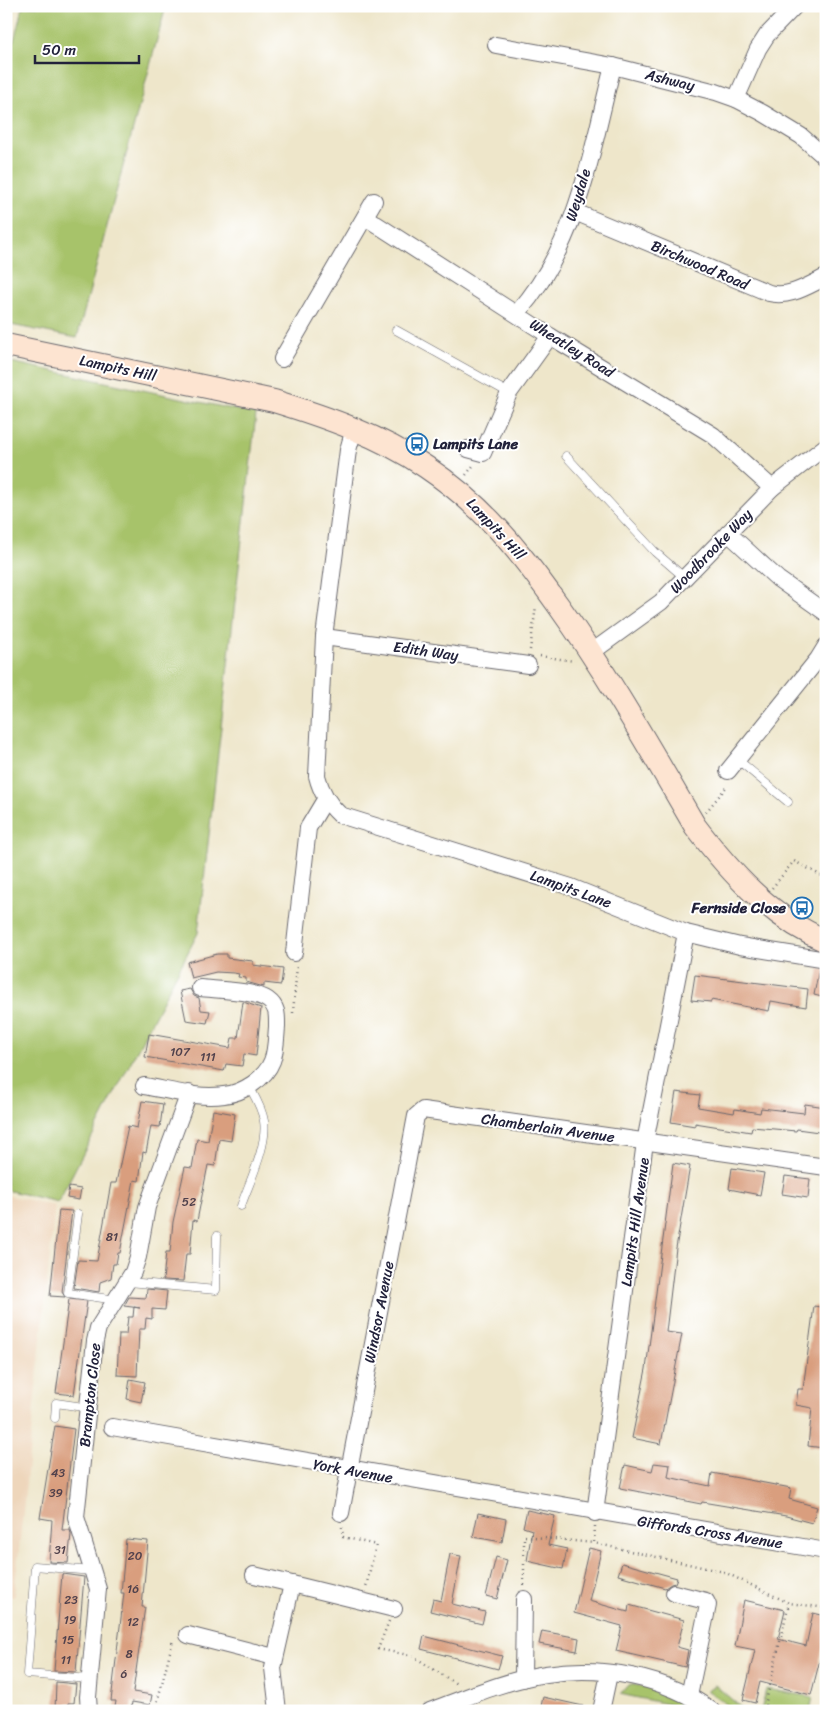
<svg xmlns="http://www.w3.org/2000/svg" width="832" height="1717" viewBox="0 0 832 1717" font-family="Sriracha,sans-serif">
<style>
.built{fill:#eed6bb}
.green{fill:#a7c36a;stroke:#647252}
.building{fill:#d99e7e}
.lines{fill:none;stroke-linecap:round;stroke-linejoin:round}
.service-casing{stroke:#69676d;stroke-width:9}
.minor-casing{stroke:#69676d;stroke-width:18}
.secondary-casing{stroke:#69676d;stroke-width:24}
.path{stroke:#69676d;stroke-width:2.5;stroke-dasharray:1 4;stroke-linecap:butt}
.service{stroke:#fff;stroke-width:8}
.minor{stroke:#fff;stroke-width:16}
.secondary{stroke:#fde4d1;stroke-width:22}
.labels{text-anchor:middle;stroke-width:4;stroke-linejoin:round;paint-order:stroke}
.number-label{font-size:12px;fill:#50414c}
.street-label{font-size:15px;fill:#22223b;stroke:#fff}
.poi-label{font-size:15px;font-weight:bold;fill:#22223b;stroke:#fff;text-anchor:start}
</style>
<rect width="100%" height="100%" fill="#fff"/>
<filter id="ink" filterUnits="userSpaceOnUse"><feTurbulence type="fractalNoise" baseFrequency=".02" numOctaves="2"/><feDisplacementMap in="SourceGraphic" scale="10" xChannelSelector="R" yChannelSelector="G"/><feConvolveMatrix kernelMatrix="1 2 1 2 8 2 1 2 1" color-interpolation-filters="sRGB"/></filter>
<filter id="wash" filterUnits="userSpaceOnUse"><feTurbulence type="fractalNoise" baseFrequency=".0096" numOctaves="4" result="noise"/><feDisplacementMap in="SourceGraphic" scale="20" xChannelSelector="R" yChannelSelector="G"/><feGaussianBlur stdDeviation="1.12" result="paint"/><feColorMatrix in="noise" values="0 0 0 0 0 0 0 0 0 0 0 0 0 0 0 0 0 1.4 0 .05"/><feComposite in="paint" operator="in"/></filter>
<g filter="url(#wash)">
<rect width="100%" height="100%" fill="#eee6ca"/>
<polygon class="built" points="6,1195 55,1206 14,1597 6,1596"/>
<g class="green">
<polygon points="23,6 166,6 77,338 6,324 6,230 9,220 6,219 6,70"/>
<polygon points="6,361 256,414 198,933 58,1202 6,1190"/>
<polygon points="629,1684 661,1690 702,1711 685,1711 676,1706 620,1694"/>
<polygon points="715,1685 745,1711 735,1711 707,1690"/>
<polygon points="766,1689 813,1697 810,1711 761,1711"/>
</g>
<g id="blocks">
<g class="building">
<polygon points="217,954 227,954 227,958 253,961 253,965 283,969 281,985 264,983 264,987 246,982 246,978 238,977 239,974 234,973 216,972 191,978 187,962"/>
<polygon points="819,969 826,970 826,998 814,995"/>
<polygon points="695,975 808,989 806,1007 771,1001 769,1011 711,1000 711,1002 691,1000"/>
<polygon points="190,989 194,996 199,998 201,1010 210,1011 207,1023 186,1020 180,991"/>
<polygon points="243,1002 261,1008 256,1056 244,1054 242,1066 226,1064 224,1071 145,1057 149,1034 230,1048 232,1038 238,1038"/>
<polygon points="676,1092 700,1095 698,1107 734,1113 735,1109 760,1113 761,1108 804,1113 805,1104 826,1107 826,1133 797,1129 796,1131 752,1127 751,1132 695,1123 695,1126 671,1122"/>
<polygon points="142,1101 163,1104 160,1127 151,1126 146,1153 143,1152 139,1181 134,1180 120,1253 118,1253 116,1264 113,1264 111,1278 100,1282 99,1292 74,1288 78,1260 97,1261 111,1183 116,1183 128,1126 137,1128"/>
<polygon points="213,1110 235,1114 231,1141 219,1139 215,1166 208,1165 197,1221 193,1220 190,1254 186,1254 183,1281 163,1280 166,1252 170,1252 173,1222 185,1167 192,1168 197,1139 208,1141"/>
<polygon points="673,1163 690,1166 676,1248 666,1332 682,1334 661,1444 632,1438 646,1369"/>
<polygon points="732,1168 764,1173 760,1195 729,1189"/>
<polygon points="785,1176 810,1179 808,1198 782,1194"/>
<polygon points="69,1187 81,1189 79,1200 67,1198"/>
<polygon points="59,1210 72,1211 62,1292 65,1297 50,1296"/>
<polygon points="147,1289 167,1291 165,1310 152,1309 152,1319 146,1318 145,1329 139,1329 137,1376 117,1375 119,1334 126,1334 128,1317 133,1317 134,1307 140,1308 124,1306 129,1297 146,1298"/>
<polygon points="69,1299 87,1301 74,1395 56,1393"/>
<polygon points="814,1306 826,1308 824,1448 808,1446 812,1408 796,1405 798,1389 803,1389"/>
<polygon points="130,1379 145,1382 141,1402 127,1399"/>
<polygon points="55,1426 74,1429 62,1530 70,1530 71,1534 68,1563 49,1562 52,1520 40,1518"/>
<polygon points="654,1463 670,1465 668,1477 710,1486 712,1473 791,1488 789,1499 817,1507 812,1523 786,1516 702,1502 701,1504 620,1488 625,1465 652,1471"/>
<polygon points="527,1510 555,1516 548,1545 567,1549 563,1569 527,1561 532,1530 523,1527"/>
<polygon points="478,1513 506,1519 502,1542 473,1537"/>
<polygon points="126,1539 148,1541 142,1607 145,1607 133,1692 152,1695 150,1705 132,1702 131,1709 115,1707 116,1701 111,1701 124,1593 121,1593"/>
<polygon points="589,1548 601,1551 589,1601 628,1612 629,1605 684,1620 677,1647 688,1650 685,1667 616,1651 622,1626 574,1613"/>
<polygon points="450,1554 461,1556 452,1604 485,1612 482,1624 430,1611 433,1599 441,1601"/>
<polygon points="496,1557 507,1560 497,1599 486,1596"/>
<polygon points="622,1563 677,1578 675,1583 671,1584 665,1588 618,1575"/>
<polygon points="62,1574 84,1577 76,1672 54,1671"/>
<polygon points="744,1600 785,1610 778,1639 806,1646 813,1613 826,1616 826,1636 811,1695 760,1682 755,1703 743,1700 755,1650 735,1646"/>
<polygon points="542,1631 579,1638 577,1651 539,1644"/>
<polygon points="424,1636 502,1656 498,1669 421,1649"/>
<polygon points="56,1682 76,1684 74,1703 68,1703 67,1711 55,1711"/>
<polygon points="543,1697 583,1706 583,1711 540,1711"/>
</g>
</g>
</g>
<g filter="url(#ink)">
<use href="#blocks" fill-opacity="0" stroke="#69676d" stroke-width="1"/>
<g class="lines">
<g class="service-casing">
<g id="service">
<polyline points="396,330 509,393"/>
<polyline points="566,456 655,552 685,578"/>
<polyline points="737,759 788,802"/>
<path d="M 241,1206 C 249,1183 268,1145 264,1121 C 262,1108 255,1097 249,1086"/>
<polyline points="78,1214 68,1293 116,1300"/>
<polyline points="129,1282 216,1290 217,1236"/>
<polyline points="55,1418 56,1403 90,1408"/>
<polyline points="89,1679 27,1674 35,1566 92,1571"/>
</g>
</g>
<g class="minor-casing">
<g id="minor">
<polyline points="496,45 613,66 716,92 736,99 763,113 801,136 826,158"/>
<polyline points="736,99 758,49 767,35 795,6"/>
<path d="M 575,212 L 769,293 C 790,298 807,286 826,277"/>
<polyline points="365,217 550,336 713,435 772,488"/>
<path d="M 517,313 C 578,245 591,152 613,66"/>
<polyline points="282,359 374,201"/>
<path d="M 354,429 L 348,450 L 324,637 L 317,776 C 321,792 328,804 340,815 L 571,887 L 686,933 L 740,946 L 826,960"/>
<polyline points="468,449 483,453 509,393 550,336"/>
<polyline points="728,533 778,579 826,613"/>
<polyline points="324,637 528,665"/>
<polyline points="592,652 661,602 772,488 826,446"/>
<polyline points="728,771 818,659 826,646"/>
<polyline points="294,953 308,828 326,798"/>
<path d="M 144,1086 C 169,1090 198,1099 224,1095 C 243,1093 265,1079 272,1061 C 276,1051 276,1038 277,1027 C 277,1016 278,1007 268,1000 C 253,990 218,990 200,988"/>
<polyline points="112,1427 826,1551"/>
<polyline points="341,1513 416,1116 423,1110 826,1167"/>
<polyline points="595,1513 645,1142 686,933"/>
<polyline points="254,1575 292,1584 273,1668 278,1711"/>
<polyline points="292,1584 394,1609"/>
<polyline points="674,1593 706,1601 708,1605 689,1696"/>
<polyline points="188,1635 274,1657"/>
<polyline points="523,1679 524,1599"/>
<polyline points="89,1711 88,1697 98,1589 76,1517 95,1341 98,1328 133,1272 138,1257 147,1207 189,1093"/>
<path d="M 430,1711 C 467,1697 506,1680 546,1674 C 601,1665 667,1677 712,1711"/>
<polyline points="601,1711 609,1674"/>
</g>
</g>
<g class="secondary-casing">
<path id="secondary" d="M 6,345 L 274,401 C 326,417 381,436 426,467 C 484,506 518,549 558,605 C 609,676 651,751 695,826 C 730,872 771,918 826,941"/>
</g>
<g class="path">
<polyline points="466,475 473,466"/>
<polyline points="530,650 536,606"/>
<polyline points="540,656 574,661"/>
<polyline points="706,812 728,785"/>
<polyline points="772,888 794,861 826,878"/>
<polyline points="293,1013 297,966"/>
<polyline points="595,1526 594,1543 724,1572 789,1603 826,1608"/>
<polyline points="342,1527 343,1537 376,1545 366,1587"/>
<polyline points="524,1585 524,1536 594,1543"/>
<polyline points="389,1621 378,1649 413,1656 458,1685"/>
<polyline points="155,1711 173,1640"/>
<polyline points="769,1711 764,1710 789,1603"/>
</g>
<use href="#service" class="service"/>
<use href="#minor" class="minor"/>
<use href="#secondary" class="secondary"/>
</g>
</g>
<defs>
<g id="bus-ring" transform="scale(1.125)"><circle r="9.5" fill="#fff" stroke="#1f6fb2" stroke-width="1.5"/><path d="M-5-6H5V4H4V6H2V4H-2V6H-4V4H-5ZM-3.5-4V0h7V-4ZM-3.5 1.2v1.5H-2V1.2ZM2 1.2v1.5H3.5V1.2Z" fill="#1f6fb2"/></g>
</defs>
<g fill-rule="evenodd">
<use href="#bus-ring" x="417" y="444"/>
<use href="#bus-ring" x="802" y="908"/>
</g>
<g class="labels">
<g class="number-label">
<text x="180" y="1056">107</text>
<text x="208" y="1061">111</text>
<text x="189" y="1206">52</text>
<text x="112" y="1241">81</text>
<text x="58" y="1477">43</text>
<text x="56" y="1497">39</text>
<text x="60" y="1554">31</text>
<text x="135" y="1560">20</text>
<text x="133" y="1593">16</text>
<text x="71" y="1604">23</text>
<text x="70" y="1624">19</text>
<text x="133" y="1626">12</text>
<text x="68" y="1644">15</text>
<text x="129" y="1658">8</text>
<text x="66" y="1664">11</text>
<text x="124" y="1678">6</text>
</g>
<g class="street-label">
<text transform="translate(670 80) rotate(14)" y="5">Ashway</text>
<text transform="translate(578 195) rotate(-73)" y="5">Weydale</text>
<text transform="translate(700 265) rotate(23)" y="5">Birchwood Road</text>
<text transform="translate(572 348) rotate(32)" y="5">Wheatley Road</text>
<text transform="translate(118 368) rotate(12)" y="5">Lampits Hill</text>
<text transform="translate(496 529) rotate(47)" y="5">Lampits Hill</text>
<text transform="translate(711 551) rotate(-46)" y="5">Woodbrooke Way</text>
<text transform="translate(426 651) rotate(8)" y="5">Edith Way</text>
<text transform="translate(571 889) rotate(20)" y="5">Lampits Lane</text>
<text transform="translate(548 1128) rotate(8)" y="5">Chamberlain Avenue</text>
<text transform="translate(635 1222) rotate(-82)" y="5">Lampits Hill Avenue</text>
<text transform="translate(379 1312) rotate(-79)" y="5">Windsor Avenue</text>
<text transform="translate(90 1395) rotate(-84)" y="5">Brampton Close</text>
<text transform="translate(353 1471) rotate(10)" y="5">York Avenue</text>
<text transform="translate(710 1532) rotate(9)" y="5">Giffords Cross Avenue</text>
</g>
<g class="poi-label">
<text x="433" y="449">Lampits Lane</text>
<text x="786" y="913" text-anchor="end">Fernside Close</text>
</g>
</g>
<rect width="832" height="1717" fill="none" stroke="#fff" stroke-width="25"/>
<path d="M35 55v8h104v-8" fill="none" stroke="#22223b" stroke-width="2.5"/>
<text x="42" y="55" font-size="15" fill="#22223b" stroke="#ffffff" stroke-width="4" paint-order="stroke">50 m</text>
</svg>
